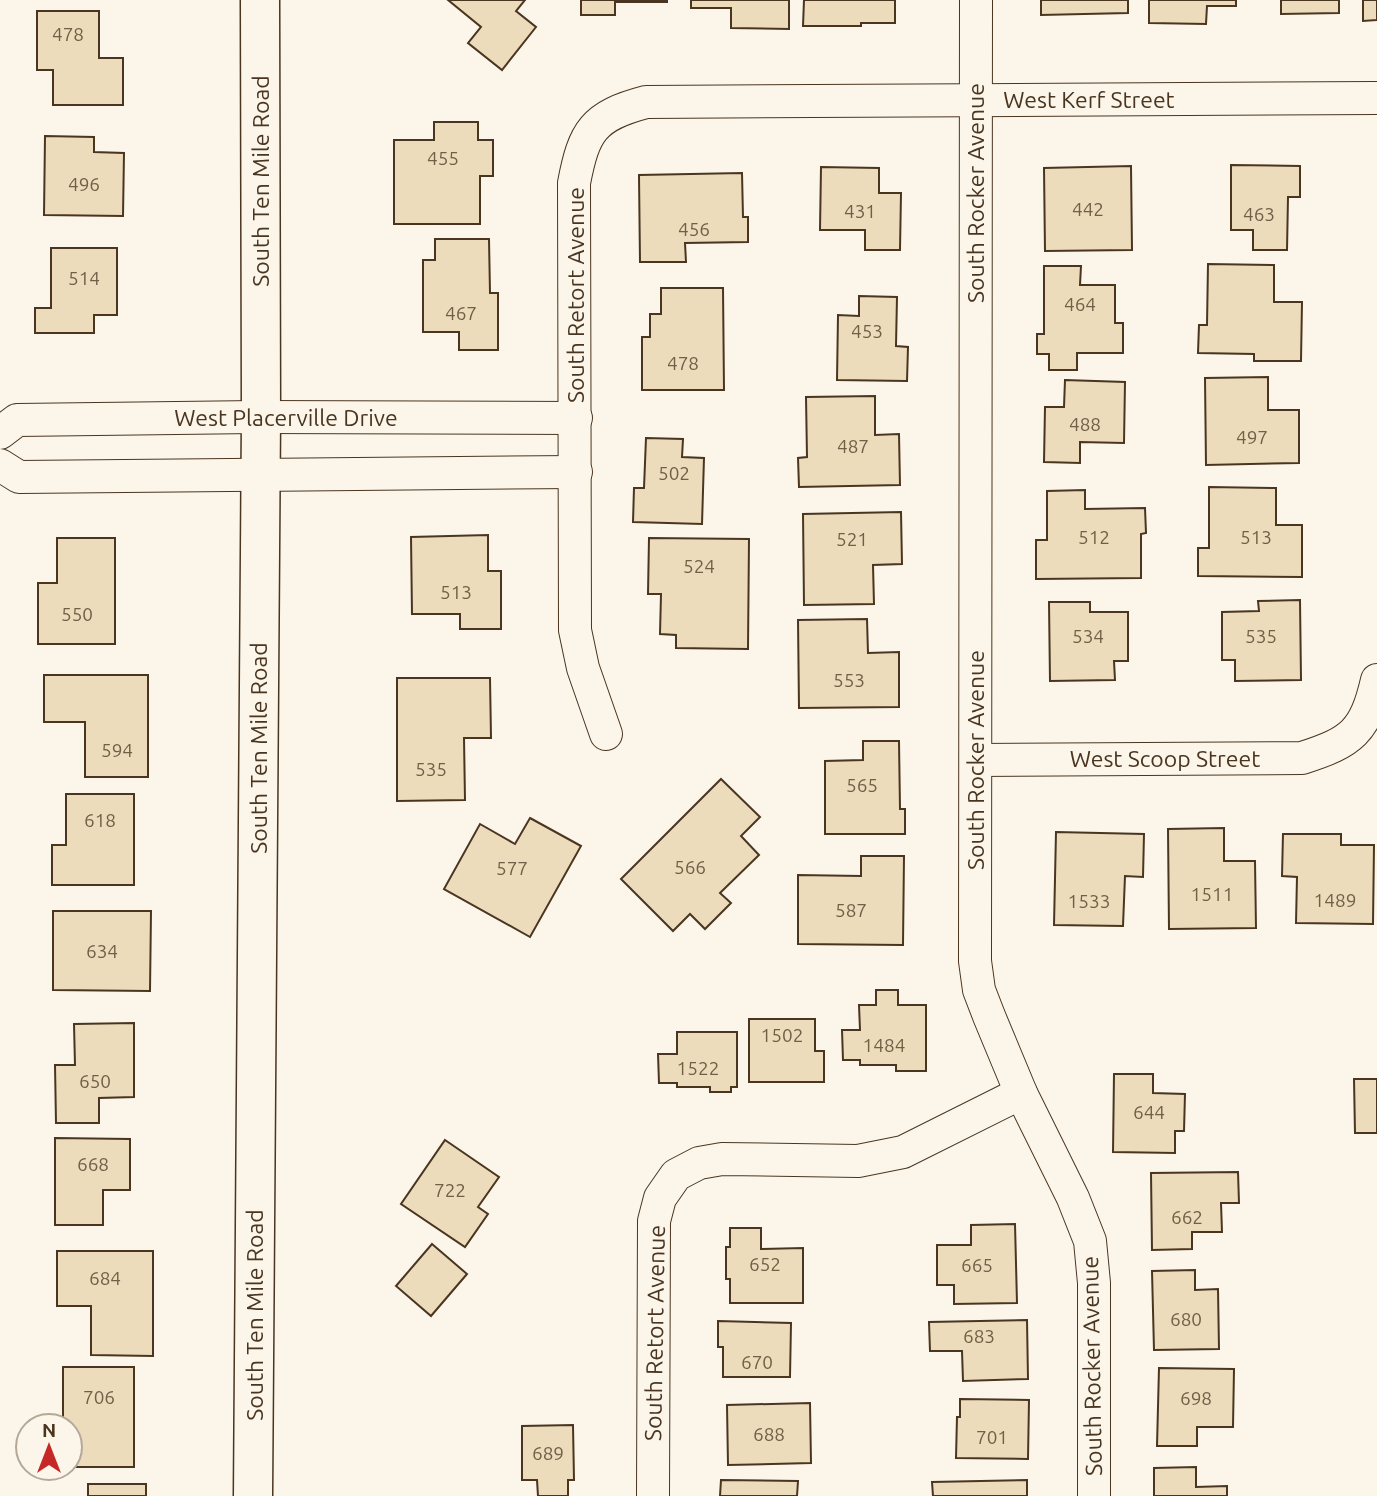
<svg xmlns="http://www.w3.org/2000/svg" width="1377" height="1496" viewBox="0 0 1377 1496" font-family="Ubuntu,sans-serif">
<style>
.building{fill:#ecdcbc;stroke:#4a3520;stroke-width:2}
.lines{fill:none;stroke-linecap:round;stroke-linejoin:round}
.street-casing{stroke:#4a3520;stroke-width:34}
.secondary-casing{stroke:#4a3520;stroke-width:41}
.street{stroke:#fbf6e9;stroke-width:32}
.secondary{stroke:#fbf6e9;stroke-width:38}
.labels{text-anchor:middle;stroke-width:5;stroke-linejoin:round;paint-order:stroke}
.number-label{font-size:19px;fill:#725f47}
.street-label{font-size:23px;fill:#4a3520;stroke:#fbf6e9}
</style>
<rect width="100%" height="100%" fill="#fbf6e9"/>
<g class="building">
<polygon points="448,0 525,0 516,11 536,27 502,70 468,43 481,27"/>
<polygon points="581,0 667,0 667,2 615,2 615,15 581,15"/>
<polygon points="691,0 789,0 789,29 731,28 731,8 691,8"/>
<polygon points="804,0 895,0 895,23 861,23 861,26 803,26"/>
<polygon points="1041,0 1128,0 1128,13 1041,15"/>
<polygon points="1149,0 1236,0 1236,6 1207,6 1206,24 1149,23"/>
<polygon points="1281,0 1339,0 1339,13 1281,14"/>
<polygon points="1363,0 1377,0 1377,20 1363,21"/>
<polygon points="37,11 99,11 99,58 123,58 123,105 53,105 53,70 37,70"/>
<polygon points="434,122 478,122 478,140 493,140 493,176 480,176 480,224 394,224 394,140 434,140"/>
<polygon points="45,136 94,137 94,152 124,153 123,216 44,215"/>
<polygon points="1231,165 1300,166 1300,197 1288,197 1287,250 1253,250 1253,230 1231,230"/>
<polygon points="1131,166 1132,250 1045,251 1044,168"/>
<polygon points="821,167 879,168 879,193 901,193 900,250 865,250 865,230 820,230"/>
<polygon points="742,173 743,217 748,217 748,242 685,243 686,262 640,262 639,175"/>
<polygon points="435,239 489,239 490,293 498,293 498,350 459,350 459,332 423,332 423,260 435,260"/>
<polygon points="51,248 117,248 117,315 94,315 94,333 35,333 35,308 51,308"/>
<polygon points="1208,264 1274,265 1274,302 1302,302 1301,361 1254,361 1254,354 1198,353 1199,325 1207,325"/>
<polygon points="1044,266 1081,266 1080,285 1115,285 1115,323 1123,323 1123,353 1077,353 1077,370 1049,370 1049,354 1037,354 1037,334 1044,334"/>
<polygon points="661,288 723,288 724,390 642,390 642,337 650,337 650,314 661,314"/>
<polygon points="859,296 897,297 896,346 908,347 907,381 837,380 838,315 859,316"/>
<polygon points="1268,377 1268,410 1299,410 1299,463 1206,465 1205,378"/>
<polygon points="1065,380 1125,382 1124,443 1080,442 1080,463 1044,462 1045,407 1064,407"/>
<polygon points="875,396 875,435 899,434 900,485 799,487 798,458 807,457 806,397"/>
<polygon points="646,438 683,439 682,457 704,458 702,524 633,522 634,488 644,488"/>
<polygon points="1209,487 1276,488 1276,525 1302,525 1302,577 1198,576 1198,548 1209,548"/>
<polygon points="1085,490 1085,509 1145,508 1146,533 1141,534 1141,578 1036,579 1036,540 1047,540 1047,491"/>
<polygon points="901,512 902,564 873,565 874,604 804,605 803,514"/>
<polygon points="488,535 488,571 501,571 501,629 460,629 460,614 412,614 411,537"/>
<polygon points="57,538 115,538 115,644 38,644 38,583 57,583"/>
<polygon points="649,538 749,539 748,649 676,648 676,635 660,634 661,594 648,594"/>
<polygon points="1300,600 1301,680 1235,681 1235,660 1222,660 1222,612 1259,611 1258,601"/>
<polygon points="1049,602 1090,602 1090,612 1128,612 1128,661 1114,661 1115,680 1050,681"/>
<polygon points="867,619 868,653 899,652 899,707 799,708 798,620"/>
<polygon points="44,675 148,675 148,777 85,777 85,722 44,722"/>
<polygon points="397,678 490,678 491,738 464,738 465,800 397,801"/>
<polygon points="863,741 899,741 900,809 905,809 905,834 825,834 825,761 863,760"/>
<polygon points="721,779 760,817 741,836 759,855 720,893 731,903 705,929 690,914 673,931 621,879"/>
<polygon points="66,794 134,794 134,885 52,885 52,845 66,845"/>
<polygon points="530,818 581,846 530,937 444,889 480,824 515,844"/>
<polygon points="1224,828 1224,861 1255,861 1256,928 1169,929 1168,829"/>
<polygon points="1056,832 1144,834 1143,877 1125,876 1123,926 1054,925"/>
<polygon points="1283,834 1341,834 1341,845 1374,845 1373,924 1296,923 1297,877 1282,876"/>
<polygon points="861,856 904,856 903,945 798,944 798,875 861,876"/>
<polygon points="53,911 151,911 150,991 53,990"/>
<polygon points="876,990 898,990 898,1005 926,1005 926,1071 896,1071 896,1065 860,1065 860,1060 843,1060 842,1030 860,1030 859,1005 876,1005"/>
<polygon points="749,1019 815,1019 815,1051 824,1051 824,1082 749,1082"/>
<polygon points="134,1023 134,1097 99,1098 99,1123 56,1123 55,1065 75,1065 74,1024"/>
<polygon points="677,1032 737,1032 737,1087 731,1087 731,1092 710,1092 710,1087 677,1087 677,1083 659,1083 658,1054 677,1054"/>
<polygon points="1114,1074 1153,1074 1153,1093 1185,1094 1184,1131 1175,1131 1175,1153 1113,1152"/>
<polygon points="1354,1079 1377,1079 1377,1133 1355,1133"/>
<polygon points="55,1138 130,1139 130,1190 103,1190 103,1225 55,1225"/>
<polygon points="445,1140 499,1177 478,1207 488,1214 465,1247 401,1204"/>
<polygon points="1238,1172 1239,1203 1221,1203 1222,1232 1192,1232 1192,1249 1152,1250 1151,1173"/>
<polygon points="1015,1224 1017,1303 954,1304 954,1285 937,1285 937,1245 971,1245 971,1225"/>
<polygon points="730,1228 761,1228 761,1249 803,1248 803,1303 730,1303 730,1279 726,1279 726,1247 730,1247"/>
<polygon points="432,1244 467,1274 431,1316 396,1286"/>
<polygon points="57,1251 153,1251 153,1356 91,1355 91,1306 57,1306"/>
<polygon points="1195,1270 1195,1290 1218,1289 1219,1349 1154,1350 1152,1271"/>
<polygon points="1027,1320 1028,1379 963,1381 962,1351 930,1351 929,1322"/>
<polygon points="718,1321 791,1323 790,1377 723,1377 723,1347 718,1347"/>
<polygon points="63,1367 134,1367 134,1467 70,1467 70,1426 63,1426"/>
<polygon points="1159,1368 1234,1369 1233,1427 1197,1427 1197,1446 1157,1446"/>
<polygon points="960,1399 1029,1400 1028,1459 956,1458 957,1417 960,1417"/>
<polygon points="810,1403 811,1463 728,1465 727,1405"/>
<polygon points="573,1425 574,1480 568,1480 568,1496 538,1496 537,1480 522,1480 522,1426"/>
<polygon points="1196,1467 1196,1487 1227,1486 1227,1496 1154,1496 1154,1468"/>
<polygon points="721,1480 798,1481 797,1496 720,1496"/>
<polygon points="1027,1480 1027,1496 933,1496 932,1482"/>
<rect x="88" y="1484" width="58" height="12"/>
</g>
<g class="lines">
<g class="street-casing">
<g id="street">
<polyline points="976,0 975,961 979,990 989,1016 1021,1093 1073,1198 1090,1241 1094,1283 1094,1496"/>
<polyline points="0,433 17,420 261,417 576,418"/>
<polyline points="0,465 19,477 576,472"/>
<path d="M 606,734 L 583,668 L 575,630 L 574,183 C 584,131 593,116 646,102 L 1377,98"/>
<path d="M 976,760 L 1302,758 C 1352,742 1365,732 1377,680"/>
<polyline points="653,1496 654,1221 660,1198 676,1175 699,1163 722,1159 858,1161 903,1152 1021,1093"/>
</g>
</g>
<g class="secondary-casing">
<polyline id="secondary" points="253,1496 261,417 260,0"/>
</g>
<use href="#street" class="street"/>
<use href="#secondary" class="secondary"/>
</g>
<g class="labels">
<g class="number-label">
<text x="68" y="41">478</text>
<text x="443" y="165">455</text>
<text x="84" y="191">496</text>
<text x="1088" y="216">442</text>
<text x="860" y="218">431</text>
<text x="1259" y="221">463</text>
<text x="694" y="236">456</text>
<text x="84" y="285">514</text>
<text x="1080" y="311">464</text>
<text x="461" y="320">467</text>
<text x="867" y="338">453</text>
<text x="683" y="370">478</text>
<text x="1085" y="431">488</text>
<text x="1252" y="444">497</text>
<text x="853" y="453">487</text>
<text x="674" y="480">502</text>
<text x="1094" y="544">512</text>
<text x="1256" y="544">513</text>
<text x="852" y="546">521</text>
<text x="699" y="573">524</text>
<text x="456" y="599">513</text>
<text x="77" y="621">550</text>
<text x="1088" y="643">534</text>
<text x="1261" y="643">535</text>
<text x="849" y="687">553</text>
<text x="117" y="757">594</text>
<text x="431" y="776">535</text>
<text x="862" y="792">565</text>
<text x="100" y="827">618</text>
<text x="690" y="874">566</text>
<text x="512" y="875">577</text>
<text x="1212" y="901">1511</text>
<text x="1335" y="907">1489</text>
<text x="1089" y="908">1533</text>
<text x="851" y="917">587</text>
<text x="102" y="958">634</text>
<text x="782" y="1042">1502</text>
<text x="884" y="1052">1484</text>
<text x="698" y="1075">1522</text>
<text x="95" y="1088">650</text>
<text x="1149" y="1119">644</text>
<text x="93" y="1171">668</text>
<text x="450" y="1197">722</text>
<text x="1187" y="1224">662</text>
<text x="765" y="1271">652</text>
<text x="977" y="1272">665</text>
<text x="105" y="1285">684</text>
<text x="1186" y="1326">680</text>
<text x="979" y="1343">683</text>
<text x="757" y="1369">670</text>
<text x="99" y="1404">706</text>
<text x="1196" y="1405">698</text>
<text x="769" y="1441">688</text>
<text x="992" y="1444">701</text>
<text x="548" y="1460">689</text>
</g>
<g class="street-label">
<text x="1089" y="108">West Kerf Street</text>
<text transform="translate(261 181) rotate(-90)" y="8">South Ten Mile Road</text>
<text transform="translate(976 193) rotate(-90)" y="8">South Rocker Avenue</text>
<text transform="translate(576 295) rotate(-90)" y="8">South Retort Avenue</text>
<text x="286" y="426">West Placerville Drive</text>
<text transform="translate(259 748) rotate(-90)" y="8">South Ten Mile Road</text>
<text x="1165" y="767">West Scoop Street</text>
<text transform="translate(976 760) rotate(-90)" y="8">South Rocker Avenue</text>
<text transform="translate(255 1315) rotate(-90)" y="8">South Ten Mile Road</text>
<text transform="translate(655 1333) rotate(-89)" y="8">South Retort Avenue</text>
<text transform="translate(1092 1366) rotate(-91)" y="8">South Rocker Avenue</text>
</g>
</g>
<g transform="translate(49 1447)"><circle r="33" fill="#fbf6e9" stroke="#b4a999" stroke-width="2"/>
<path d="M0-5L12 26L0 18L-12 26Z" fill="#c62828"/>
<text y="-10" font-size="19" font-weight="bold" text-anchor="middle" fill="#4a3520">N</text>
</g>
</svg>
